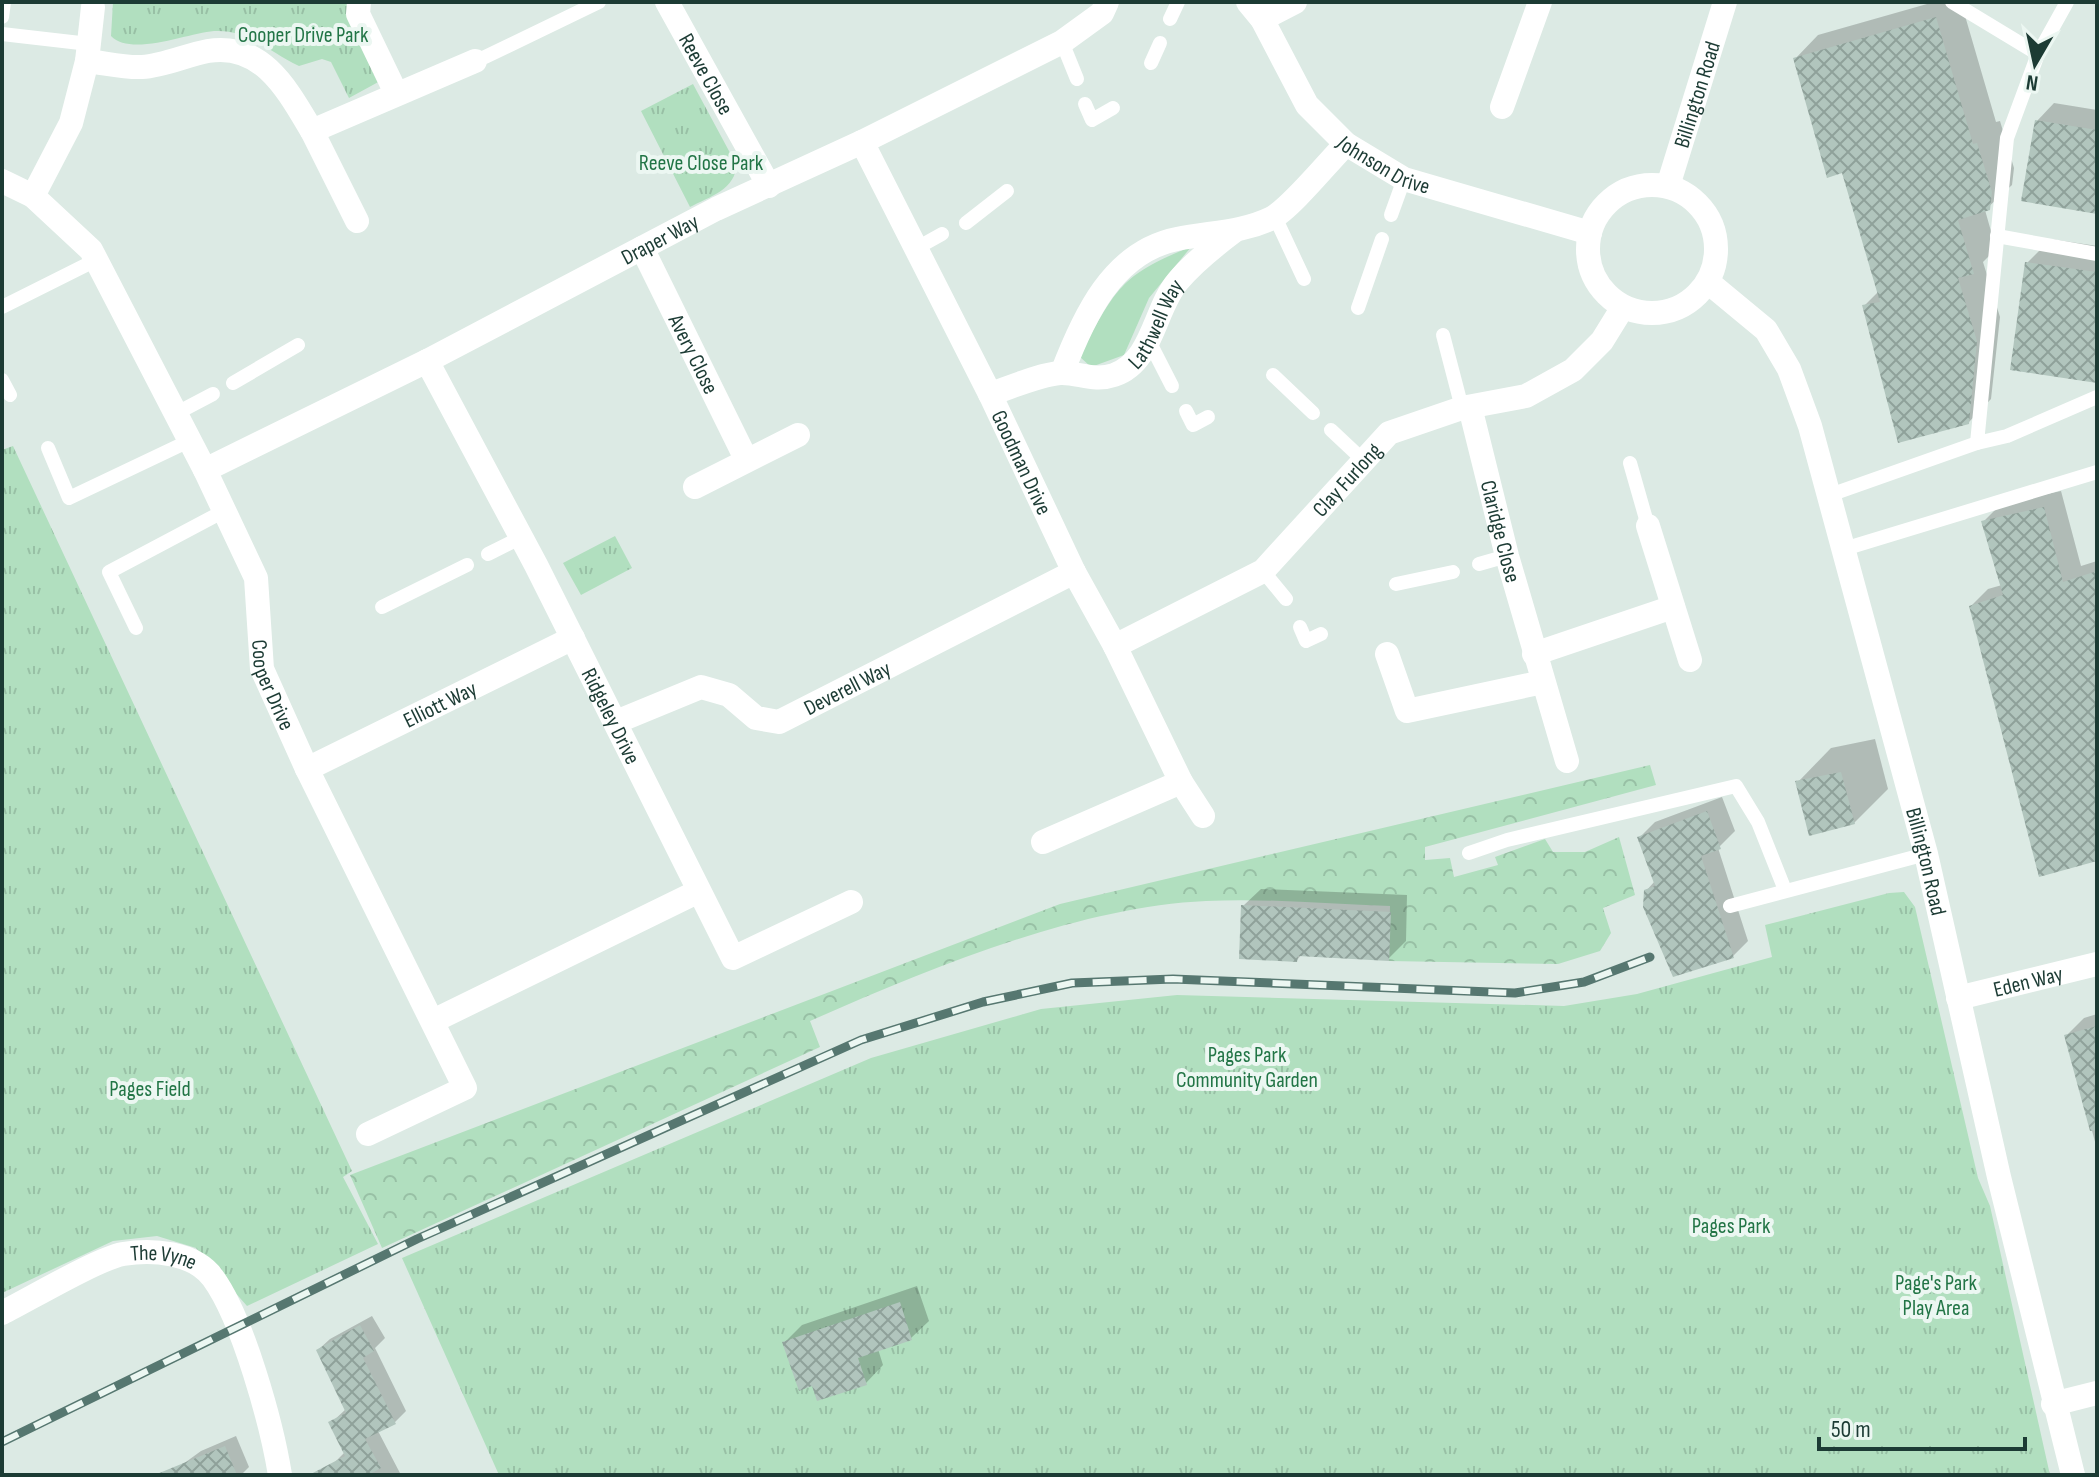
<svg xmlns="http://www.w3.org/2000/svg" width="2099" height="1477" viewBox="0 0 2099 1477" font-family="'Sofia Sans Condensed',sans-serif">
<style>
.green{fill:#b1dfbf}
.forest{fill:url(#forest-crowns)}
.park{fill:url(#park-tufts)}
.shadow{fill:#0003}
.building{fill:url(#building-cross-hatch)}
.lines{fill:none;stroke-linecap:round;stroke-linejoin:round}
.service{stroke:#fff;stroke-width:14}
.minor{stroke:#fff;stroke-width:24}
.tertiary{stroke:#fff;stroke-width:24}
.rail-casing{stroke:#567770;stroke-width:9}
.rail{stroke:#ecf7f2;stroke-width:6;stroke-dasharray:18;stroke-linecap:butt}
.labels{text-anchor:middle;stroke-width:8;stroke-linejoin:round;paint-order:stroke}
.park-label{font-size:22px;fill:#227546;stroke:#ecf7f2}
.street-label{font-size:22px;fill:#1c3b34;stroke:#ecf7f2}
</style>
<defs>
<pattern id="forest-crowns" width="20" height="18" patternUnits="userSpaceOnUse" patternTransform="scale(2)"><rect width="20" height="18" fill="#b1dfbf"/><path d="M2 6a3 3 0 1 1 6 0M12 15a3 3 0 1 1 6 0" fill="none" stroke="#98c0a5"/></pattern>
<pattern id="park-tufts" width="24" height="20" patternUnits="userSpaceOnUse" patternTransform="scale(2)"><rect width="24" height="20" fill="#b1dfbf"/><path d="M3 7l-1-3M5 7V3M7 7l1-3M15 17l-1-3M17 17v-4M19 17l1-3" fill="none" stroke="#98c0a5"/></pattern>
<pattern id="building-cross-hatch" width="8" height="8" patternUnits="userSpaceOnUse" patternTransform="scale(2)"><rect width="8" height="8" fill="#b1c5bd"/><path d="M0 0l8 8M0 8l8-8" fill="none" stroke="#8fa19a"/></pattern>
</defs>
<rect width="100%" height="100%" fill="#dceae4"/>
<path class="green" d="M 1191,247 L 1149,298 L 1124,355 L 1091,367 L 1079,356 C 1115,292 1118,275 1191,247 Z"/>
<path class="forest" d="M 1650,765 L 1656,785 L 1425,847 L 1425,860 L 1450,858 L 1454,877 L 1498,865 L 1495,857 L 1545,839 L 1553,852 L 1585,852 L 1619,837 L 1635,895 L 1603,908 L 1611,933 L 1600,951 L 1558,964 L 1389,961 L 1390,906 C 1329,904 1267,898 1206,901 C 1076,907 929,969 810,1021 L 820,1047 L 382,1248 L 350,1175 L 1060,904 Z"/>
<g class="park">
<path d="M 113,2 L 352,2 L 382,80 L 349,98 L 331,62 L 322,59 L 299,66 C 269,52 249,29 214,31 C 188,33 131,57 111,36 Z"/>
<path d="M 693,84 L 736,164 C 737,189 709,197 690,207 L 641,111 Z"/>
<polygon points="13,446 352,1171 343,1177 378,1244 247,1306 196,1248 157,1236 113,1241 2,1293 2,450"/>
<polygon points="615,536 632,568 581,595 563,563"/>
<polygon points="1904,892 1915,907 1978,1178 1990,1206 2050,1475 499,1475 402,1258 871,1058 1041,1009 1177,995 1564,1006 1637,994 1772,957 1765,925 1889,893"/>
</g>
<g class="shadow">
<polygon points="1934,2 1961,2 1996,122 2000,121 2014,168 2012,185 1985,210 1996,249 1983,262 2000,317 1991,399 1968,423 1864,306 1879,291 1843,171 1795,59 1818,35"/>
<polygon points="2054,103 2097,110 2097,212 2037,121"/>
<polygon points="2051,239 2097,246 2097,381 2027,263"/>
<polygon points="2061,491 2081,566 2097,561 2097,859 1971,606 1988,589 2002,585 1983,522 2001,504"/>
<polygon points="1875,739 1888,789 1854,823 1798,782 1831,748"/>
<polygon points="1722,797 1735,831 1718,848 1748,941 1733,956 1646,891 1655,881 1639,838 1655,822"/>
<polygon points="1261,889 1407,895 1406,941 1388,959 1302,954 1297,960 1243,906"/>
<polygon points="2097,1014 2097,1149 2066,1036 2084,1018"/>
<polygon points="917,1286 929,1321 911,1338 878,1349 883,1365 866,1383 814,1384 785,1342 802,1325"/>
<polygon points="372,1316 385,1338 375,1348 406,1411 395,1422 378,1431 401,1475 341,1475 335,1462 345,1452 331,1423 346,1409 318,1350 330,1339"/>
<polygon points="236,1436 249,1467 241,1475 168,1475 201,1451"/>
</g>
<g class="building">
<polygon points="1936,17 1973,144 1977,143 1992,192 1990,210 1958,220 1974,274 1958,278 1977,341 1969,424 1898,443 1862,305 1880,302 1842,173 1827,178 1793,58"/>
<polygon points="2035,120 2097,130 2097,214 2021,201"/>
<polygon points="2025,262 2097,272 2097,383 2010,370"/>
<polygon points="2044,507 2063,582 2097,571 2097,861 2039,877 1969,606 2003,595 1981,521"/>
<polygon points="1841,772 1855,824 1809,836 1795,781"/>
<polygon points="1707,811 1721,849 1701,856 1734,958 1673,977 1643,907 1644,890 1655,886 1637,837"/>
<polygon points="1241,905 1391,912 1389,961 1298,956 1297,962 1239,959"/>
<polygon points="2097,1026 2097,1130 2090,1131 2064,1035"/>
<polygon points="900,1302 912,1340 858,1358 867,1385 817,1401 812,1386 799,1391 782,1342"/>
<polygon points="360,1325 374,1351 363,1358 396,1424 365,1439 381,1468 368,1475 309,1475 345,1456 328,1422 346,1413 316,1350"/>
<polygon points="225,1446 237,1475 157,1475 157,1474"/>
</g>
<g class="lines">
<g class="service">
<polyline points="1952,2 2038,54"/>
<polyline points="2,17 4,2"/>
<polyline points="1170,19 1178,2"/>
<polyline points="2,34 89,44"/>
<polyline points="1062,42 1077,79"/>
<polyline points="485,57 599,2"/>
<polyline points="1151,63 1160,43"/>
<polyline points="1085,104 1092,120 1113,108"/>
<polyline points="1391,215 1404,179"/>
<polyline points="1275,217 1304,279"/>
<polyline points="966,223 1007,191"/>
<polyline points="1997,236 2097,254"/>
<polyline points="915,249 942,234"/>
<polyline points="2,307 96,260"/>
<polyline points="1358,308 1382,239"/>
<polyline points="1443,335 1462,408"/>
<polyline points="1149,341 1172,386"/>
<polyline points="1273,375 1313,413"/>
<polyline points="2,380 10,395"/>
<polyline points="233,383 298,345"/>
<polyline points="1186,411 1193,425 1208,417"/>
<polyline points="175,414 213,394"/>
<polyline points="1331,430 1363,460"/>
<polyline points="1977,443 2007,436 2097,397"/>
<polyline points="48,448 69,498 189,441"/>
<polyline points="1630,463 1648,526"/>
<polyline points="1827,496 1977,443 2007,138 2038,54 2067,2"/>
<polyline points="1844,549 2097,472"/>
<polyline points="488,554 522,537"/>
<polyline points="1479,564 1507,556"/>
<polyline points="1263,571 1286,599"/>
<polyline points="1396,584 1453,572"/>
<polyline points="382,607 467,565"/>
<polyline points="1300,627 1306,641 1321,634"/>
<polyline points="136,628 109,572 224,511"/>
<polyline points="1469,853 1507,840 1736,786 1758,822 1785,890"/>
<polyline points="1730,906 1926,854"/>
</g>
<g class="minor">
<polyline points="359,2 358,14 396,93"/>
<path id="s1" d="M 667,2 L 769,186"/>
<path id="s2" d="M 1248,2 L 1262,19 L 1307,105 L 1346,144 L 1404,179 L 1590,233"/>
<polyline points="1262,19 1295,2"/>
<path d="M 87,61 C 105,63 125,68 142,67 C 164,66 186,55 208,51 C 263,42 288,91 312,131 L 475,61"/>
<polyline points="1502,107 1540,2"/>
<polyline points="312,131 357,221"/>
<path id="s3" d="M 862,142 L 990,394 L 1074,572 L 1115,646 L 1181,782 L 1203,816"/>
<path id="s4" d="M 2,181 L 33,196 L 91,250 L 205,470 L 256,578 L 262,669 L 307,769 L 465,1088 L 368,1134"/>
<polyline points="33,196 71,123 87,61 93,7"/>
<path id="s5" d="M 642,248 L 746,459"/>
<path id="s6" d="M 427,361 L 536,565 L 733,958 L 851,902"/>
<path d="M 1062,373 C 1083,318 1112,252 1177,239 C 1210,232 1241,233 1272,218 C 1291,208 1329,161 1346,144"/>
<path id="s7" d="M 990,394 C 1012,387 1038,375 1060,373 C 1078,372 1094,382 1114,375 C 1153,362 1154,309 1178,281 C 1194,262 1213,247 1233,232"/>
<path id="s8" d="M 1470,407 L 1507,556 L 1567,761"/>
<path id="s9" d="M 205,470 L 427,361 L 716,209 L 862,142 L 1062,42 L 1102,13 L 1107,2"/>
<polyline points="695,487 798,435"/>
<polyline points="1648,526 1690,660"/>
<path id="s10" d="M 1115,646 L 1263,571 L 1389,433 L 1462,408 L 1526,396 L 1573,370 L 1602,341 L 1623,307"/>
<polyline points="1387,654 1407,711 1543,682"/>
<polyline points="1534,654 1673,607"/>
<path id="s11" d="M 616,722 L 701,687 L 729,695 L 756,718 L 779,722 L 1074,572"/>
<path id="s12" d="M 307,769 L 573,638"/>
<polyline points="1043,842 1181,782"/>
<path id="s13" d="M 1958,998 L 2097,964"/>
<polyline points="433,1021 697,892"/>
<path id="s14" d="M 2,1313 C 30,1299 97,1259 123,1254 C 152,1249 194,1252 213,1278 C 243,1319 272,1425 280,1475"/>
<polyline points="2053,1404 2097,1393"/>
</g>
<g class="tertiary">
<circle cx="1652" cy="249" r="64"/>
<path id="s15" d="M 1668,186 L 1725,2"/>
<path id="s16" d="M 1708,282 L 1766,330 L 1789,369 L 1810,426 L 1926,854 L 1999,1177 L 2073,1475"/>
</g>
<g class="rail-casing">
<polyline id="rail" points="2,1442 417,1239 861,1040 983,1002 1072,983 1173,979 1515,993 1584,982 1650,957"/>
</g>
<use href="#rail" class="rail"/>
</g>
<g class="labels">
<g class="park-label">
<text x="303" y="42">Cooper Drive Park</text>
<text x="701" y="170">Reeve Close Park</text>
<text x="1247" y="1062">Pages Park<tspan x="1247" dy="25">Community Garden</tspan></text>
<text x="150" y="1096">Pages Field</text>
<text x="1731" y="1233">Pages Park</text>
<text x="1936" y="1290">Page's Park<tspan x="1936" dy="25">Play Area</tspan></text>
</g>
<g class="street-label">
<text dy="8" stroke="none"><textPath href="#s1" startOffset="82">Reeve Close</textPath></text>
<text dy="8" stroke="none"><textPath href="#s15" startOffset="96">Billington Road</textPath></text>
<text dy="8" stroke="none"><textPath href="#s2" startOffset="218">Johnson Drive</textPath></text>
<text dy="8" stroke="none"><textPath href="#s9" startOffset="510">Draper Way</textPath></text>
<text dy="8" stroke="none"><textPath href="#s7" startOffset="196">Lathwell Way</textPath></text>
<text dy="8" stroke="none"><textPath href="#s5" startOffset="118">Avery Close</textPath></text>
<text dy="8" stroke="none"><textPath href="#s3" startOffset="358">Goodman Drive</textPath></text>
<text dy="8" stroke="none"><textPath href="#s10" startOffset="290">Clay Furlong</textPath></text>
<text dy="8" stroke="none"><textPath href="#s8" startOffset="128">Claridge Close</textPath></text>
<text dy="8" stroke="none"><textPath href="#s4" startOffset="590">Cooper Drive</textPath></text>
<text dy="8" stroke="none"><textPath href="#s11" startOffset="256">Deverell Way</textPath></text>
<text dy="8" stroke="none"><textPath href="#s12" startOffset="148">Elliott Way</textPath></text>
<text dy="8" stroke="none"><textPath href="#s6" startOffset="400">Ridgeley Drive</textPath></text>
<text dy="8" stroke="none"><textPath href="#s16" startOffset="632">Billington Road</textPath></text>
<text dy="8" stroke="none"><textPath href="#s13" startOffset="72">Eden Way</textPath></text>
<text dy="8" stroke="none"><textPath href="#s14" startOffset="176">The Vyne</textPath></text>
</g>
</g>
<rect width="2099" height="1477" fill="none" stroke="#1c3b34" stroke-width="8"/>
<g transform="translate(2035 64) rotate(189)" stroke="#ecf7f2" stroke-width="6" paint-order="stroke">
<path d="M0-6L14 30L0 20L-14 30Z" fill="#1c3b34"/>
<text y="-12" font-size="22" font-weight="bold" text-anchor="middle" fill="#1c3b34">N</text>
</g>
<path d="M1819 1437v12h206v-12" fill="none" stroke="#1c3b34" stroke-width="4"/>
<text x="1831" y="1437" font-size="24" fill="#1c3b34" stroke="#ecf7f2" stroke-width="6" paint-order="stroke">50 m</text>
</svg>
